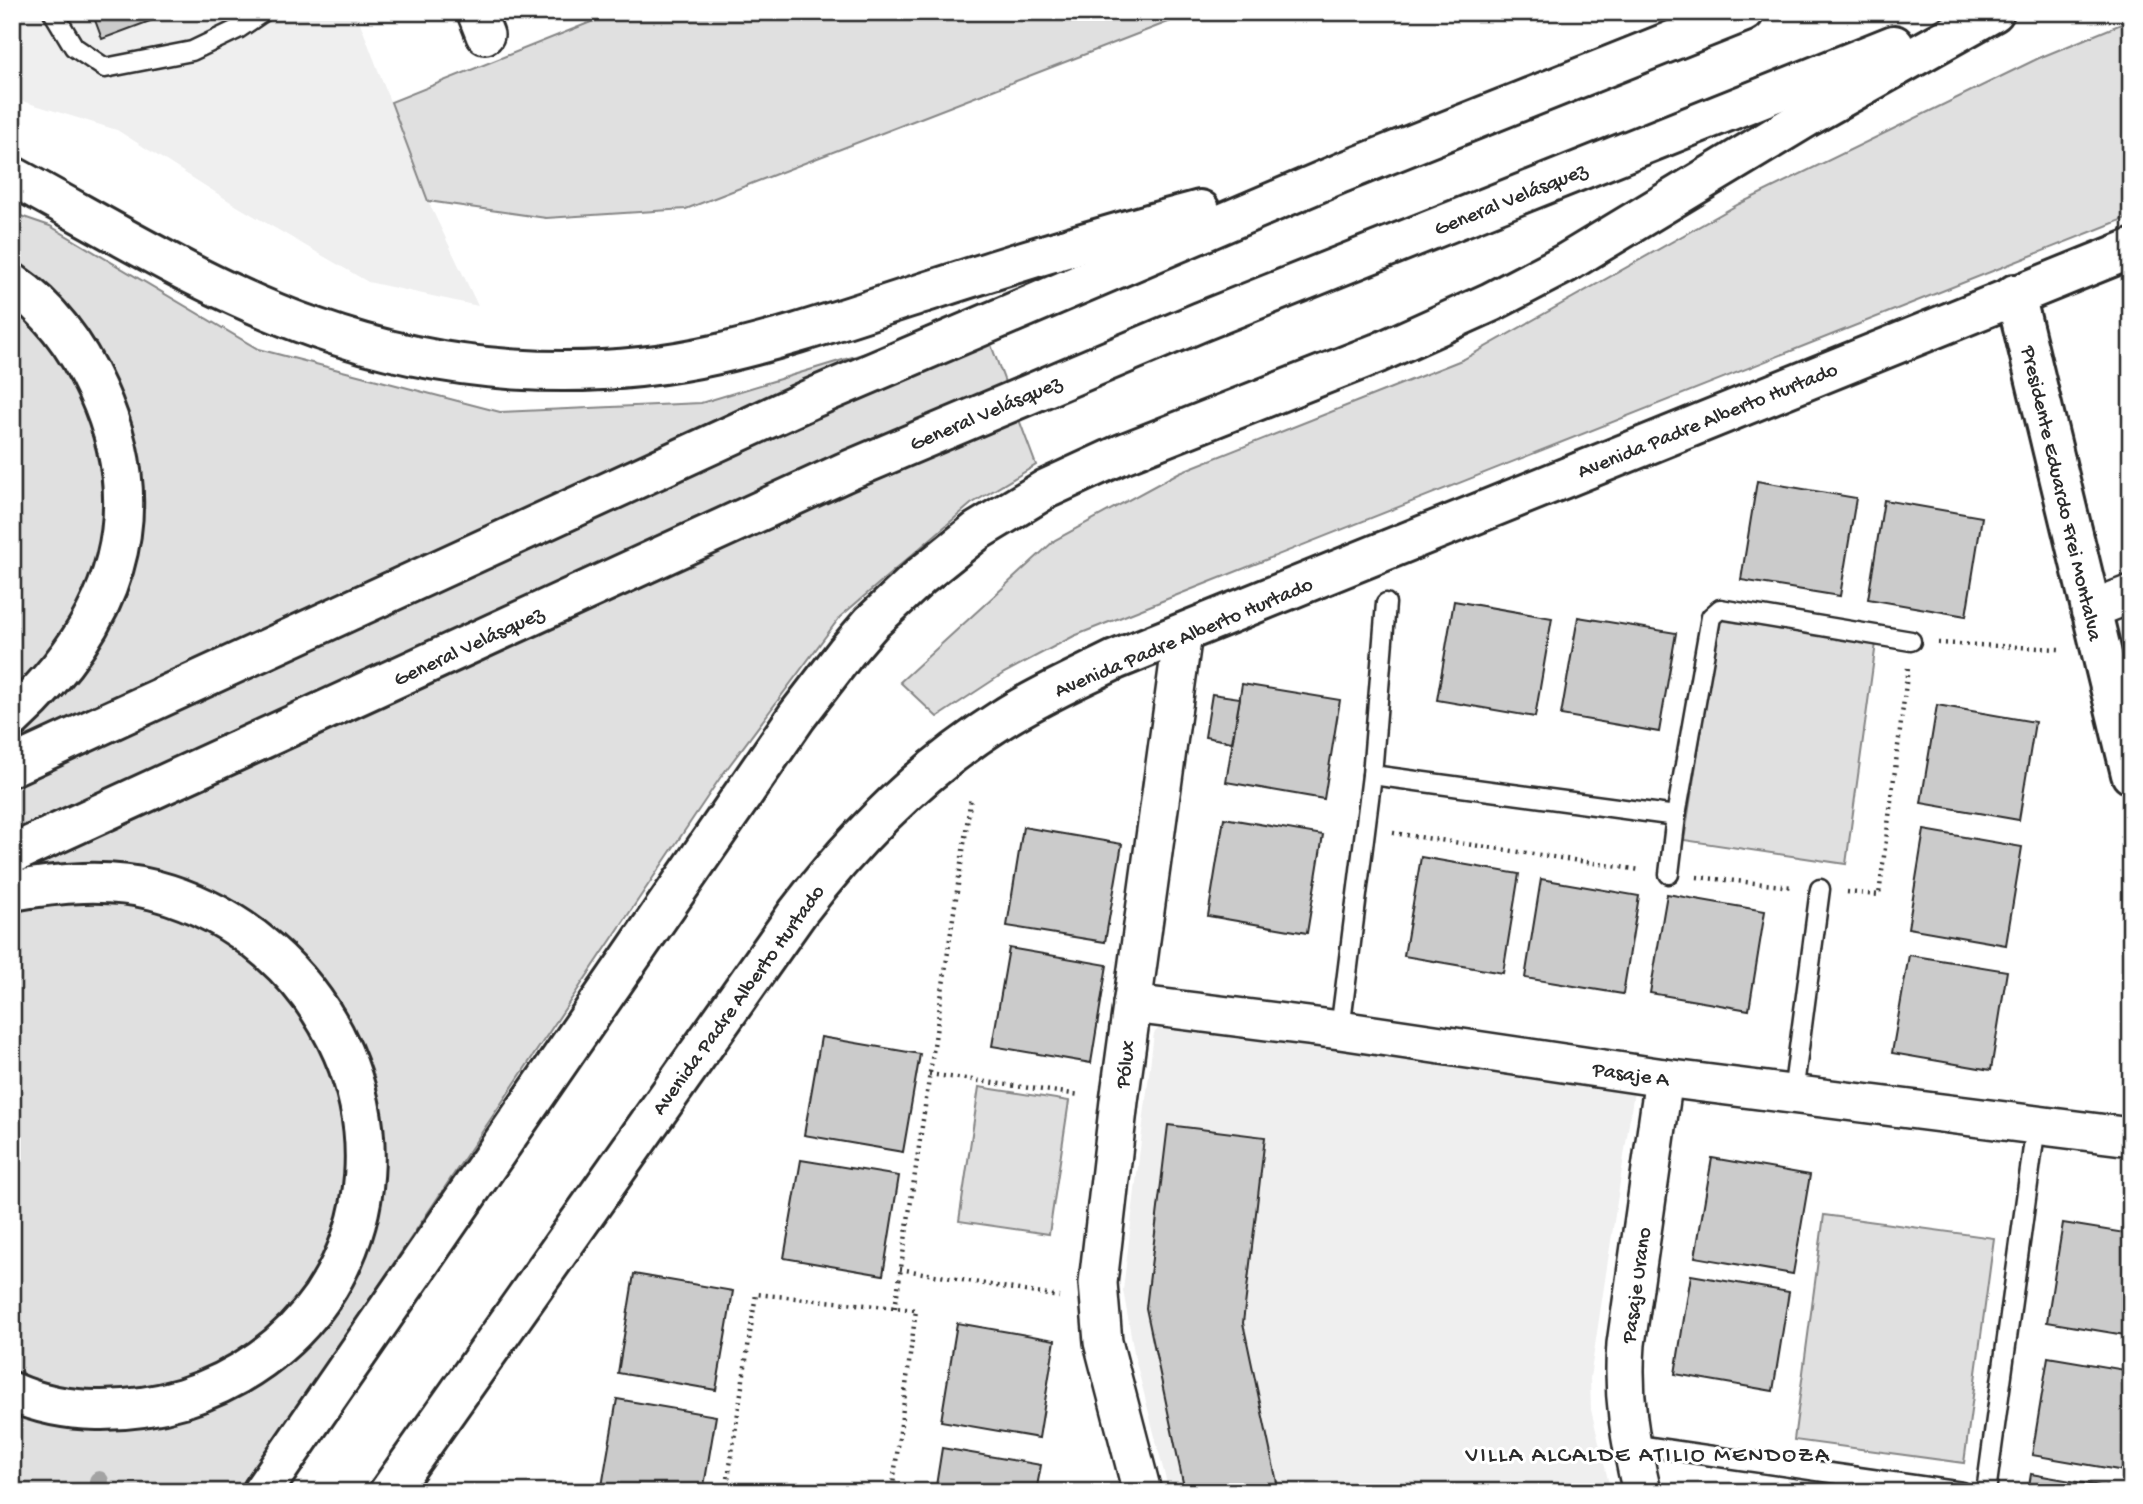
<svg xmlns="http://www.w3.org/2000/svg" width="2143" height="1504" viewBox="0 0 2143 1504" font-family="'Gochi Hand',sans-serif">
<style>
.built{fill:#efefef}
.green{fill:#e0e0e0;stroke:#868686;stroke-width:2}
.building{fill:#cbcbcb;stroke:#2b2b2b;stroke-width:2}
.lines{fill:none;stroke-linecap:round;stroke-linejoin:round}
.lane-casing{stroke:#2b2b2b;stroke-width:23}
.street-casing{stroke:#2b2b2b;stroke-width:42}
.secondary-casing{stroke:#2b2b2b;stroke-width:44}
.highway-casing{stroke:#2b2b2b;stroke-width:44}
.path{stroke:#2b2b2b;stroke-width:4.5;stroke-dasharray:2 5;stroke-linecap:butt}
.lane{stroke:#fff;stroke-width:18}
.street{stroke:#fff;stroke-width:37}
.secondary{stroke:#fff;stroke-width:38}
.highway{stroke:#fff;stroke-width:38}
.tree{fill:#a3a3a3}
.labels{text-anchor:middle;stroke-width:6;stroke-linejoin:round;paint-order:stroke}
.street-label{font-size:21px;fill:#2b2b2b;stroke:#fff}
.neighbourhood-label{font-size:23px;letter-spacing:2px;fill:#2b2b2b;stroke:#fff}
</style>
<rect width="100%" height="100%" fill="#fff"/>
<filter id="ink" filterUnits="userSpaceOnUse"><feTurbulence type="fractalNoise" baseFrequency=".0143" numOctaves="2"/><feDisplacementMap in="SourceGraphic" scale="14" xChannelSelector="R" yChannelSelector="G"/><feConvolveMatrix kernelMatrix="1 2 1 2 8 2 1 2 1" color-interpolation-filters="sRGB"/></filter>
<g filter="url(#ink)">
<g class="built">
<polygon points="12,12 356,12 428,201 478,306 368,282 237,206 117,130 12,98"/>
<polygon points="1166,1022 1634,1091 1590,1378 1591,1410 1611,1492 1169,1492 1135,1358 1123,1290 1154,1033"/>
</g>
<g class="green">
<polygon points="616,12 1194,12 686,209 546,218 428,201 391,102"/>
<polygon points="2131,20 2131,216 1074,636 1004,673 937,717 900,682 1055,540 1180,472 1464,359 1739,204 2039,58"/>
<polygon points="12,213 50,226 258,349 500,412 701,403 981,318 1036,465 971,504 840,617 720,778 240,1492 12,1492"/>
<polygon points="1719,620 1876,643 1846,864 1684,840"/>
<polygon points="979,1087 1069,1101 1049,1234 959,1221"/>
<polygon points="1824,1215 1994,1238 1964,1463 1794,1440"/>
</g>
<g class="building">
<polygon points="92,12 174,12 102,39"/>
<polygon points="1757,481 1856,498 1840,596 1741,580"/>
<polygon points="1884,500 1982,517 1966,616 1868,599"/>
<polygon points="1454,601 1552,618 1535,717 1437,700"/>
<polygon points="1578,617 1676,633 1659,732 1561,715"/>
<polygon points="1242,684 1340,700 1324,799 1226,782"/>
<polygon points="1212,694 1240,698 1232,742 1205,737"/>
<polygon points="1937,705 2035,722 2019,820 1921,803"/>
<polygon points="1224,818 1323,835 1307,933 1208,916"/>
<polygon points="1023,827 1122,844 1105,942 1007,926"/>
<polygon points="1924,830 2022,847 2006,945 1908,928"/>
<polygon points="1421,857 1519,874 1503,973 1404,956"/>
<polygon points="1541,879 1639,896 1623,994 1525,978"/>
<polygon points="1667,894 1765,911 1749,1010 1650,993"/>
<polygon points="1009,948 1107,965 1091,1063 992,1046"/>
<polygon points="1909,955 2007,971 1991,1070 1892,1053"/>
<polygon points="821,1037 920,1054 903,1152 804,1135"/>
<polygon points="1168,1125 1265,1137 1243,1323 1279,1492 1185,1492 1146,1308"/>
<polygon points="1712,1158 1810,1175 1793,1274 1695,1257"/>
<polygon points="801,1160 899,1176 883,1275 784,1258"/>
<polygon points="2063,1223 2131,1234 2131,1336 2047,1322"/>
<polygon points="634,1274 733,1291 716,1390 618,1373"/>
<polygon points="1691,1275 1789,1292 1773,1391 1675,1374"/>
<polygon points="957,1323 1055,1340 1039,1438 941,1421"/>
<polygon points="2048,1357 2131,1371 2130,1472 2032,1455"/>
<polygon points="617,1399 716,1416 703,1492 601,1492"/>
<polygon points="942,1448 1041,1465 1036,1492 935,1492"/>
<polygon points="2031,1474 2129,1491 2129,1492 2028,1492"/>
</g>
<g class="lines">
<g class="lane-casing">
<g id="lane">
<polyline points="53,12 74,47 105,68 192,51 238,29 263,12"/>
<polyline points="1372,775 1676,816"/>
<polyline points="1669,874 1676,816 1711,617 1720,609 1911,641"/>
<polyline points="1340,1030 1372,775 1386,603"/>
<polyline points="1793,1094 1820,889"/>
<polyline points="1630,1444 1962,1492"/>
<polyline points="1986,1492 2036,1125"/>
</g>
</g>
<g class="street-casing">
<g id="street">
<polyline points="476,12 485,35"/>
<polyline points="2090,610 2131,594"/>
<polyline points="1132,1004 1340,1030 1664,1078 2131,1137"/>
<polyline points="1142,1492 1103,1342 1098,1283 1119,1101 1183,633"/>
<path d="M 1642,1492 C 1630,1442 1622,1396 1626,1344 L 1664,1078"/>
</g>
</g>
<g class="secondary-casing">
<g id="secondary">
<polyline points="2015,294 2131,774"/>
<path d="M 389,1492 L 798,912 C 855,837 921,770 1002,719 C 1038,696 1077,679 1115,660 L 2131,249"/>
</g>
</g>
<g class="highway-casing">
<g id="highway">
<path d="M 12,176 C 112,230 209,291 315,328 C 444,374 585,384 718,354 C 790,338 859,313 929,291 C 1018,262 1109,234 1200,210"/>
<path d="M 12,283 C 50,309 78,348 97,390 C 155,517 112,627 12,718"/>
<polyline points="12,766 808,400 1341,173 1744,12"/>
<polyline points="12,854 845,472 1200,322 1894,45"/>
<path d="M 12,891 C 58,883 108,878 154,890 C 329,936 426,1141 322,1297 C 289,1345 239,1381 183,1398 C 129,1414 65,1416 12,1392"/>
<polyline points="262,1492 797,716 847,651 871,623 921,576 977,531 1046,489 1122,454 1378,353 1491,302 1566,263 1809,116 1994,12"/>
</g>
</g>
<g class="path">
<polyline points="1938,643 2059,649"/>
<polyline points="1393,833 1640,870"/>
<polyline points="1697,877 1793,887"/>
<polyline points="1847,892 1879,895 1908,668"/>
<polyline points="929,1074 1080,1095"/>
<polyline points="900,1269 1059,1297"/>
<polyline points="895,1308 971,797"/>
<polyline points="726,1492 756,1294 916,1310 892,1492"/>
</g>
<use href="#lane" class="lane"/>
<use href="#street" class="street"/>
<use href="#secondary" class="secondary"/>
<use href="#highway" class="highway"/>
</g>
<circle class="tree" cx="99" cy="1481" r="10"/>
</g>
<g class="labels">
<g class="street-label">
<text transform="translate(1510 198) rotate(-22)" y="7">General Velásquez</text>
<text transform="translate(985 412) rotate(-23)" y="7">General Velásquez</text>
<text transform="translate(1707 419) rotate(-22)" y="7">Avenida Padre Alberto Hurtado</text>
<text transform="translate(2063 493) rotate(77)" y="7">Presidente Eduardo Frei Montalva</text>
<text transform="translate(1183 636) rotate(-23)" y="7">Avenida Padre Alberto Hurtado</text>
<text transform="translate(468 645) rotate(-25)" y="7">General Velásquez</text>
<text transform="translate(737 999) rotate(-54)" y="7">Avenida Padre Alberto Hurtado</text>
<text transform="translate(1124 1064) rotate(-82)" y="7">Pólux</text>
<text transform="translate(1631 1073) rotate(8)" y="7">Pasaje A</text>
<text transform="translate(1635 1285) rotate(-82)" y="7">Pasaje Urano</text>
</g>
<g class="neighbourhood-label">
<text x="1648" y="1461">VILLA ALCALDE ATILIO MENDOZA</text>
</g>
</g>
<rect width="2143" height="1504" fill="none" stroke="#fff" stroke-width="42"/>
<rect x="21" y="21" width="2101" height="1462" fill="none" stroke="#2b2b2b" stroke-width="2.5" filter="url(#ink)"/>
</svg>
